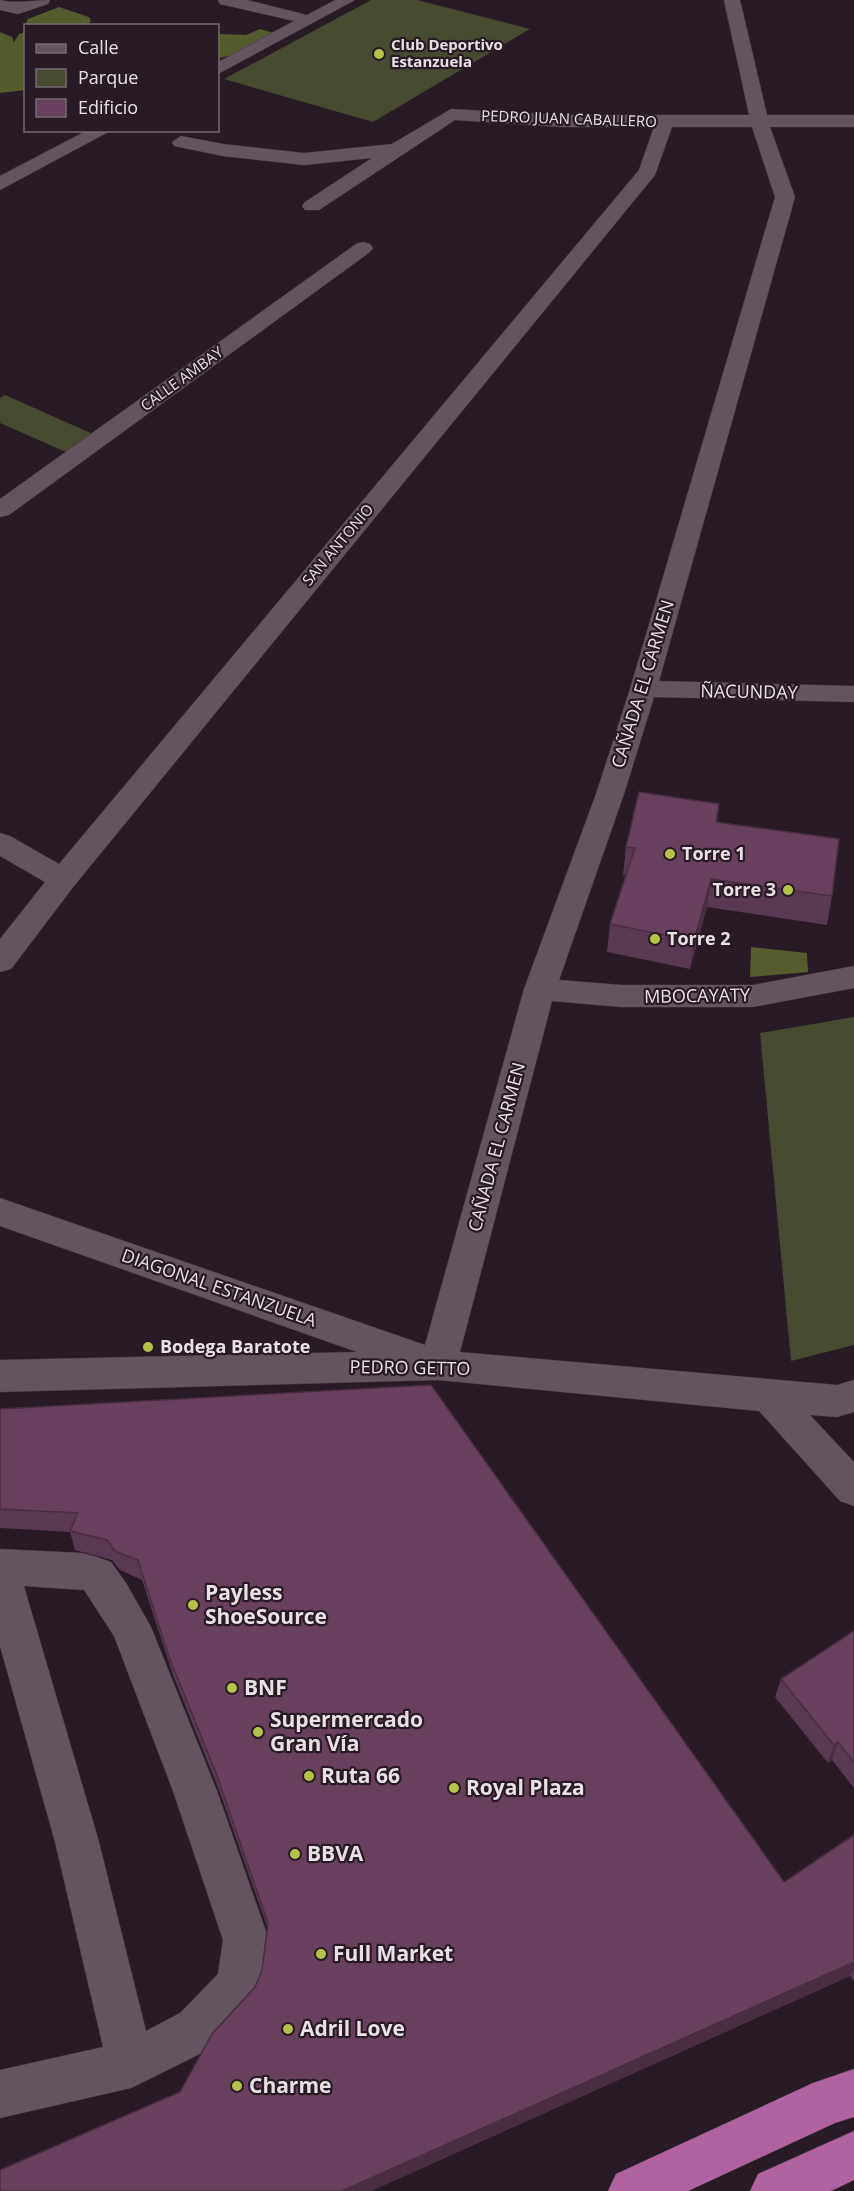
<svg xmlns="http://www.w3.org/2000/svg" width="854" height="2191" viewBox="0 0 854 2191" font-family="'Open Sans',sans-serif">
<style>
.green{fill:#464a30}
.forest{fill:#545b2c}
.water{fill:#565c2e}
.lines{fill:none;stroke-linecap:round;stroke-linejoin:round}
.minor-casing{stroke:#41363e;stroke-width:1}
.highway-casing{stroke:#41363e;stroke-width:1}
.minor{fill:#63545f;fill-rule:evenodd}
.highway{fill:#b0639f;fill-rule:evenodd}
.wall{fill:#593852}
.shaded-wall{fill:#492e42}
.building{fill:#68415f;stroke:#492e42;stroke-width:1.5}
.poi-dot{fill:#b4c24a;stroke:#281b25;stroke-width:2}
.labels{text-anchor:middle;stroke-width:4.5;stroke-linejoin:round;paint-order:stroke}
.far-poi-label{font-size:15px;font-weight:bold;fill:#e9e0e6;stroke:#281b25;text-anchor:start}
.far-street-label{font-size:15px;fill:#e9e0e6;stroke:#281b25}
.street-label{font-size:18px;fill:#e9e0e6;stroke:#281b25}
.poi-label{font-size:18px;font-weight:bold;fill:#e9e0e6;stroke:#281b25;text-anchor:start}
.near-poi-label{font-size:21px;font-weight:bold;fill:#e9e0e6;stroke:#281b25;text-anchor:start}
</style>
<rect width="100%" height="100%" fill="#281b25"/>
<g class="green">
<polygon points="371,0 417,0 530,29 373,122 224,79"/>
<polygon points="5,395 95,435 66,452 0,423 0,398"/>
<polygon points="854,1017 854,1345 791,1361 760,1033"/>
</g>
<g class="forest">
<polygon points="59,7 89,17 91,21 87,26 28,26 26,23 28,19"/>
<polygon points="260,29 274,33 230,56 218,58 218,34 246,35"/>
<polygon points="0,32 12,37 14,42 19,34 25,32 25,90 0,93"/>
</g>
<polygon class="water" points="751,947 807,953 808,972 750,977"/>
<g class="lines">
<g class="minor-casing">
<g id="minor">
<path d="M 0,0 C 17,4 32,0 50,0 L 48,4 L 18,14 L 0,10 Z"/>
<polygon points="218,0 247,0 307,15 335,0 355,0 218,74 218,62 294,21 220,4"/>
<polygon points="724,0 740,0 767,115 854,115 854,127 770,127 795,197 659,681 854,686 854,702 654,697 624,794 559,980 621,985 753,985 854,966 854,988 753,1007 621,1007 552,1001 460,1352 837,1385 854,1380 854,1412 837,1417 810,1415 854,1462 854,1506 840,1501 759,1411 438,1380 0,1392 0,1360 357,1352 0,1226 0,1198 425,1345 524,989 596,794 630,689 775,197 752,127 672,127 655,175 74,886 11,969 0,972 0,939 45,882 0,856 0,833 10,836 59,864 639,170 654,127 562,127 455,120 319,210 305,210 302,206 305,202 372,158 304,165 223,156 174,146 172,142 181,136 223,144 304,153 392,144 451,109 562,115 749,115"/>
<polygon points="88,130 112,130 0,190 0,176"/>
<polygon points="363,242 370,244 373,248 370,252 9,515 0,517 0,499 356,244"/>
<path d="M 0,1549 L 82,1553 L 97,1557 L 111,1562 L 126,1583 L 151,1627 L 217,1791 L 269,1940 L 263,1985 L 256,2001 L 214,2047 L 131,2088 L 0,2118 L 0,2070 L 103,2047 L 55,1842 L 0,1646 ZM 24,1586 L 84,1590 L 114,1636 L 173,1791 L 223,1940 L 218,1974 L 180,2013 L 146,2031 L 99,1842 Z"/>
</g>
</g>
<g class="highway-casing">
<g id="highway">
<polygon points="854,2069 854,2117 835,2123 688,2191 608,2191 616,2174 813,2083"/>
<polygon points="854,2131 854,2180 831,2191 750,2191 758,2174"/>
</g>
</g>
<use href="#minor" class="minor"/>
<use href="#highway" class="highway"/>
</g>
<g class="wall">
<polygon points="719,804 717,822 832,896 827,925 707,907 690,969 607,952 610,924 626,876 623,875 626,847"/>
<polygon points="0,1409 784,1882 854,1835 854,1981 850,1976 371,2191 0,2191 180,2092 255,1987 262,1970 268,1929 219,1790 173,1675 142,1580 120,1570 112,1560 75,1550 70,1532 0,1528"/>
<polygon points="854,1631 854,1788 832,1760 828,1763 775,1697 781,1679"/>
</g>
<g class="shaded-wall">
<polygon points="711,879 707,907 690,969 694,941"/>
<polygon points="838,1742 832,1760 828,1763 834,1745"/>
<polygon points="854,1962 854,1968 850,1976 371,2191 342,2191"/>
</g>
<g class="building">
<polygon points="639,792 719,804 716,822 839,839 832,896 711,879 694,941 610,924 635,848 626,847"/>
<polygon points="431,1385 784,1882 854,1835 854,1962 342,2191 0,2191 0,2170 180,2092 212,2034 255,1987 262,1970 268,1923 216,1773 169,1657 138,1560 115,1551 107,1540 70,1531 78,1513 0,1509 0,1409"/>
<polygon points="854,1631 854,1762 838,1742 834,1745 781,1679"/>
</g>
<g class="poi-dot">
<circle cx="379" cy="54" r="6"/>
<circle cx="670" cy="854" r="6"/>
<circle cx="788" cy="890" r="6"/>
<circle cx="655" cy="939" r="6"/>
<circle cx="148" cy="1347" r="6"/>
<circle cx="193" cy="1605" r="6"/>
<circle cx="232" cy="1688" r="6"/>
<circle cx="258" cy="1732" r="6"/>
<circle cx="309" cy="1776" r="6"/>
<circle cx="454" cy="1788" r="6"/>
<circle cx="295" cy="1854" r="6"/>
<circle cx="321" cy="1954" r="6"/>
<circle cx="288" cy="2029" r="6"/>
<circle cx="237" cy="2086" r="6"/>
</g>
<g class="labels">
<g class="far-poi-label">
<text x="391" y="50">Club Deportivo<tspan x="391" dy="17">Estanzuela</tspan></text>
</g>
<g class="far-street-label">
<text transform="translate(569 119) rotate(2)" y="5">PEDRO JUAN CABALLERO</text>
<text transform="translate(182 379) rotate(-36)" y="5">CALLE AMBAY</text>
<text transform="translate(338 545) rotate(-50)" y="5">SAN ANTONIO</text>
</g>
<g class="street-label">
<text transform="translate(643 684) rotate(-73)" y="6">CAÑADA EL CARMEN</text>
<text transform="translate(749 692) rotate(1)" y="6">ÑACUNDAY</text>
<text transform="translate(697 996) rotate(-1)" y="6">MBOCAYATY</text>
<text transform="translate(497 1147) rotate(-75)" y="6">CAÑADA EL CARMEN</text>
<text transform="translate(219 1288) rotate(19)" y="6">DIAGONAL ESTANZUELA</text>
<text transform="translate(410 1368) rotate(1)" y="6">PEDRO GETTO</text>
</g>
<g class="poi-label">
<text x="682" y="860">Torre 1</text>
<text x="776" y="896" text-anchor="end">Torre 3</text>
<text x="667" y="945">Torre 2</text>
<text x="160" y="1353">Bodega Baratote</text>
</g>
<g class="near-poi-label">
<text x="205" y="1600">Payless<tspan x="205" dy="24">ShoeSource</tspan></text>
<text x="244" y="1695">BNF</text>
<text x="270" y="1727">Supermercado<tspan x="270" dy="24">Gran Vía</tspan></text>
<text x="321" y="1783">Ruta 66</text>
<text x="466" y="1795">Royal Plaza</text>
<text x="307" y="1861">BBVA</text>
<text x="333" y="1961">Full Market</text>
<text x="300" y="2036">Adril Love</text>
<text x="249" y="2093">Charme</text>
</g>
</g>
<rect x="24" y="24" width="195" height="108" fill="#281b25" stroke="#756a72" stroke-width="1.5"/>
<rect x="36" y="44" width="30" height="9" fill="#63545f" stroke="#756a72" stroke-width="1.5"/>
<text x="78" y="54" font-size="18" fill="#e9e0e6">Calle</text>
<rect x="36" y="69" width="30" height="18" fill="#464a30" stroke="#756a72" stroke-width="1.5"/>
<text x="78" y="84" font-size="18" fill="#e9e0e6">Parque</text>
<rect x="36" y="99" width="30" height="18" fill="#68415f" stroke="#756a72" stroke-width="1.5"/>
<text x="78" y="114" font-size="18" fill="#e9e0e6">Edificio</text>
</svg>
